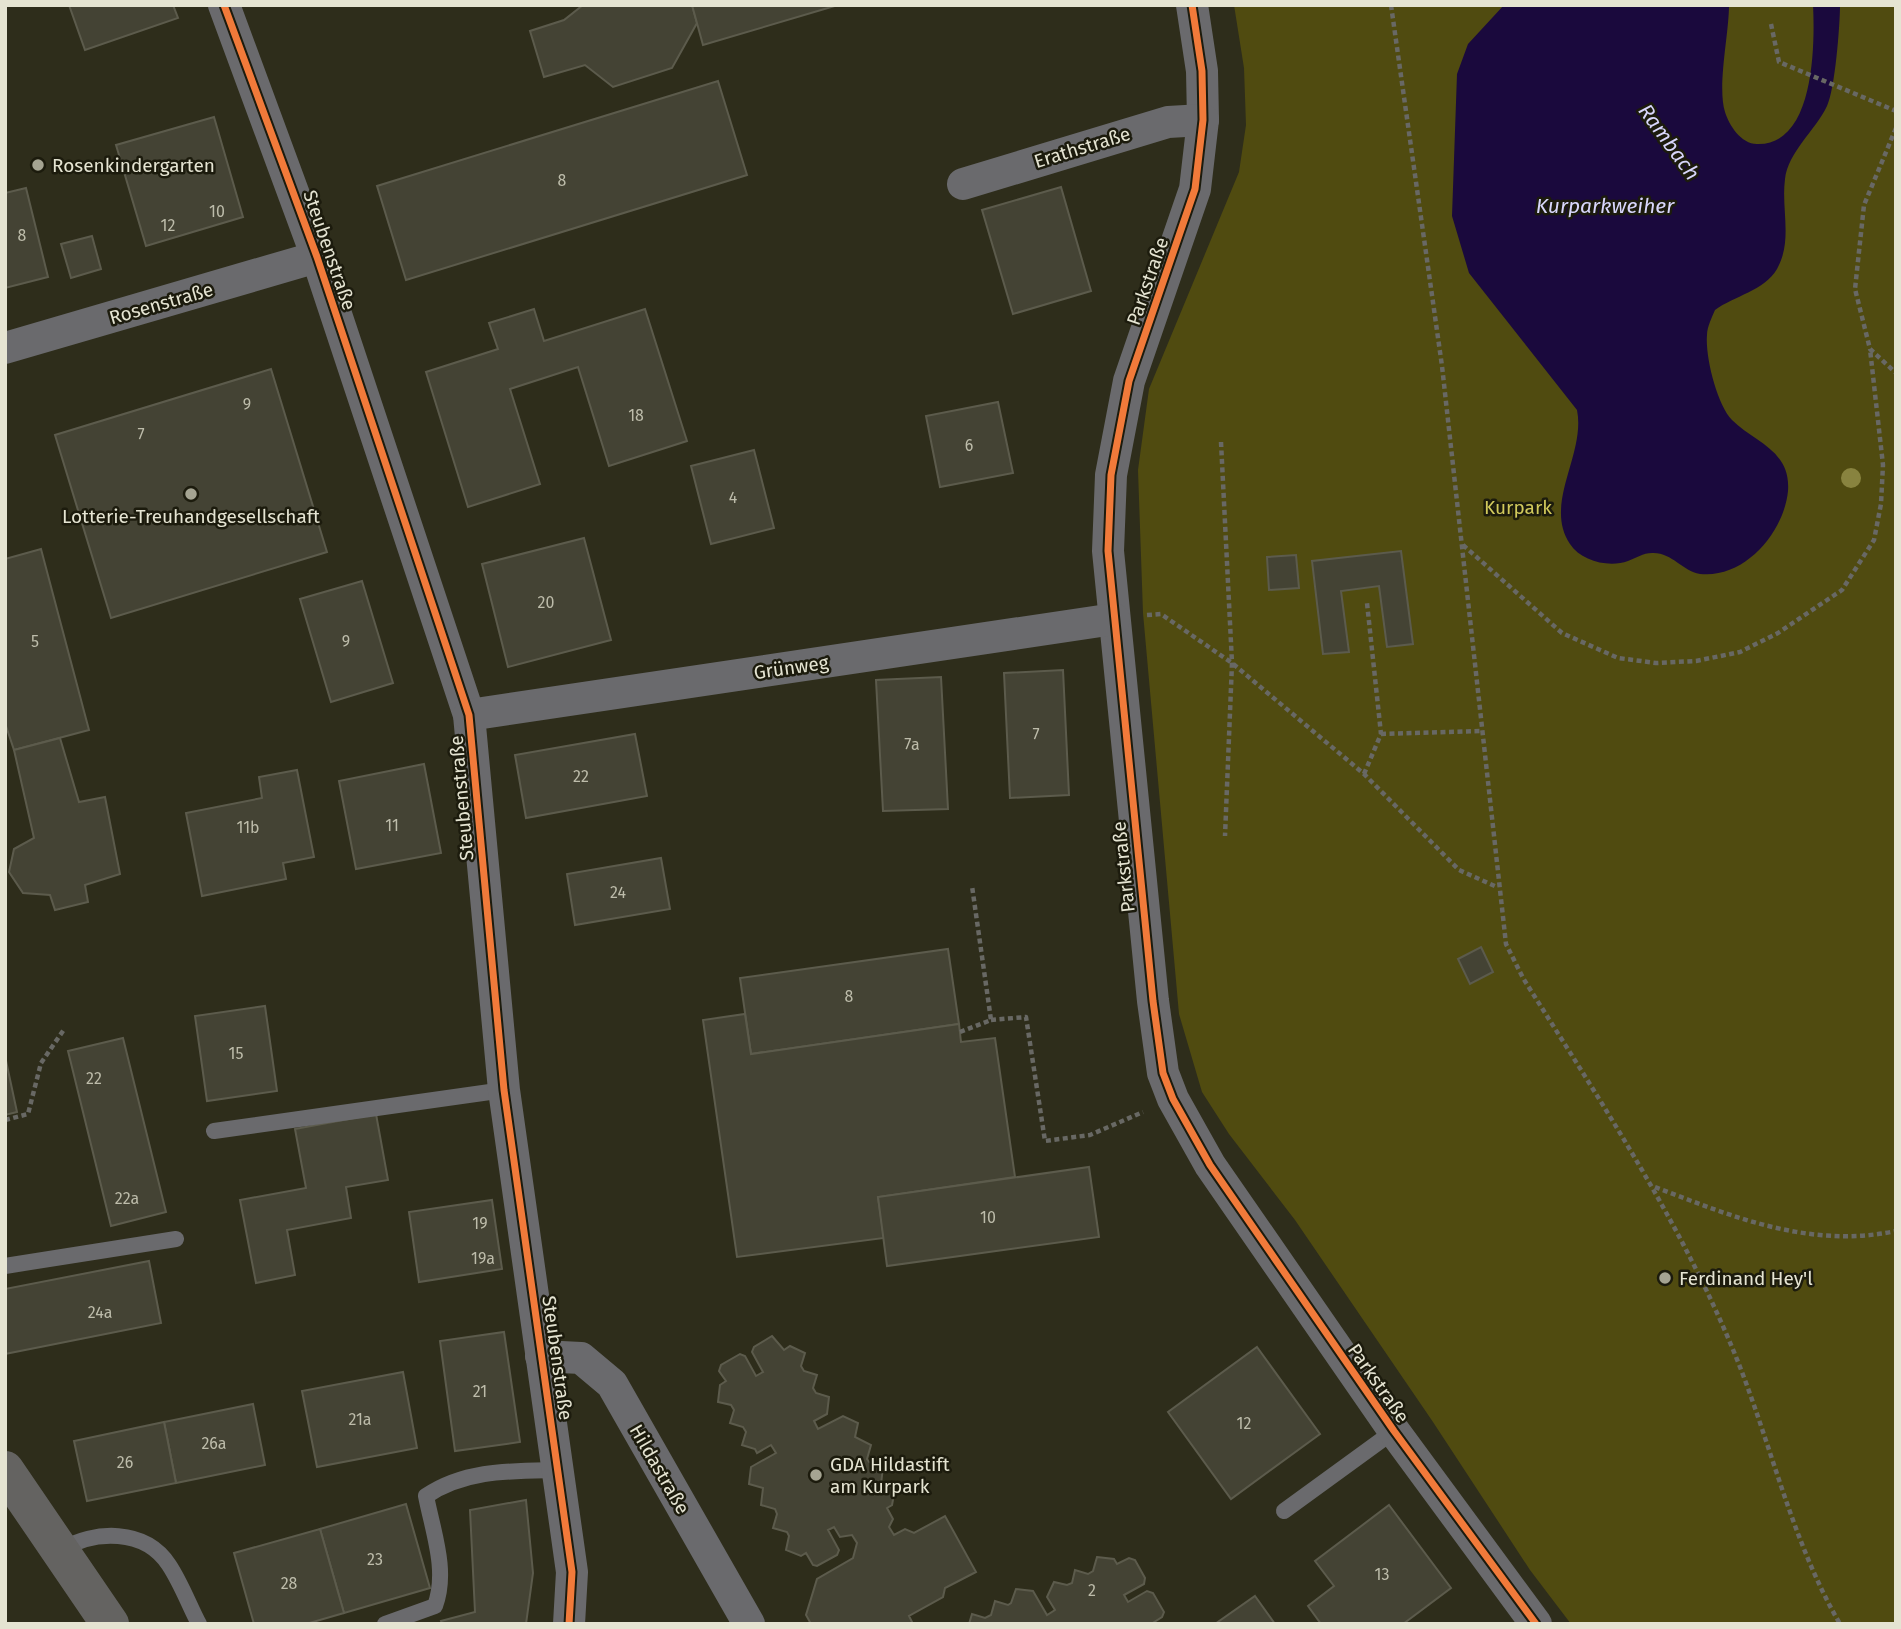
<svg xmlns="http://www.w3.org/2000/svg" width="1901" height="1629" viewBox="0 0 1901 1629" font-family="'Fira Sans',sans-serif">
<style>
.green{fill:#504b10}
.water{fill:#1a093d}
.building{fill:#444334;stroke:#5c5b4c;stroke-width:2}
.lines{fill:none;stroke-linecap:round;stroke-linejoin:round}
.path{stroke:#686864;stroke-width:4.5;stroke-dasharray:5 3.5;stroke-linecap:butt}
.service{stroke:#6a6a6d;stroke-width:16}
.minor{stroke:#6a6a6d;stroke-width:32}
.secondary{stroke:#646361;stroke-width:38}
.cycleway-casing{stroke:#1c1b0d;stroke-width:11}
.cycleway{stroke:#f17a3a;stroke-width:7}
.tree{fill:#88833f}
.poi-dot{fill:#a5a492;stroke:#1c1b0d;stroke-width:2.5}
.labels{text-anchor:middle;stroke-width:5;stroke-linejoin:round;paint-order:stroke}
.number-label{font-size:16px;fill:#bdbcaa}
.street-label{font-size:19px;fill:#e5e4d2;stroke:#1c1b0d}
.poi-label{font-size:19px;fill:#e5e4d2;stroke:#1c1b0d;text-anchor:start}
.park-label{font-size:19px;fill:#d2ca5c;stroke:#1c1b0d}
.water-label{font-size:21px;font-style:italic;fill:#d8d6fc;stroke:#1c1b0d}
</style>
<rect width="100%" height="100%" fill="#2e2d1b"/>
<polygon class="green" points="1234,5 1896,5 1896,1624 1571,1624 1530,1570 1433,1422 1295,1220 1229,1134 1202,1092 1179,1014 1143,613 1138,470 1149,389 1239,172 1246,125 1244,68"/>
<path class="water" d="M 1504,5 L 1729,5 C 1729,34 1717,87 1725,112 C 1729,125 1741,144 1757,144 C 1815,146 1815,43 1813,5 L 1840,5 C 1840,26 1835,89 1827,106 C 1815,131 1788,152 1785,179 C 1781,210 1793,240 1777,269 C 1764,291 1734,296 1715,310 C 1712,317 1707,327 1707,335 C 1705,356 1717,405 1732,420 C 1754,442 1791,450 1788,491 C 1784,532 1745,579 1700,574 C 1682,571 1672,552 1652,553 C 1643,553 1636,558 1628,561 C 1609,568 1581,561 1570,544 C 1543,504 1586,454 1577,410 L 1469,273 L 1452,216 L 1457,74 L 1468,44 Z"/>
<g class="building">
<polygon points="69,5 173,5 178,18 85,50"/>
<polygon points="583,5 692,5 697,23 672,68 613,87 585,65 544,77 530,31 564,20"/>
<polygon points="692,5 838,5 703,45"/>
<polygon points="718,81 747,175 406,280 377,186"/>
<polygon points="214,117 243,217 146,246 116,145"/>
<polygon points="1061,187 1091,291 1013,314 982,210"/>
<polygon points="26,188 48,277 5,288 5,193"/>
<polygon points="92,236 101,269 71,278 61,244"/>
<polygon points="534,309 544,341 645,309 687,441 609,466 578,367 510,389 540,484 468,507 426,372 498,349 489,323"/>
<polygon points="271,369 327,552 111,618 55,435"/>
<polygon points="998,402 1013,473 940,487 926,416"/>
<polygon points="754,450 774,528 711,544 691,466"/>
<polygon points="584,538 611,640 508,667 482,564"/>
<polygon points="41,549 89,730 14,750 5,723 5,559"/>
<polygon points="1401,551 1413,644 1387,647 1379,586 1341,591 1349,652 1323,654 1312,561"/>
<polygon points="1296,555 1299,588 1269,590 1267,557"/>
<polygon points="362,581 393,683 331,702 300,599"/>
<polygon points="1063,670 1069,795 1010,798 1004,673"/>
<polygon points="941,677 948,809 883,811 876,680"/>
<polygon points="635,734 647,796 526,818 515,755"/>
<polygon points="60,738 79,802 105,797 120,874 85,885 88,902 55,910 50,895 23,893 9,872 14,849 34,838 14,750"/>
<polygon points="424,764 441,853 356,869 339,781"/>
<polygon points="297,770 314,857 283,863 286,879 202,896 186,813 262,798 259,777"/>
<polygon points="661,858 670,909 575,925 567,874"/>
<polygon points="1481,947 1493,972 1470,984 1458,959"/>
<polygon points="948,949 959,1024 751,1054 740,978"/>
<polygon points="265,1006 277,1091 207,1101 195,1016"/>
<polygon points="745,1014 751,1054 959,1024 961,1042 995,1038 1015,1177 878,1197 884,1238 737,1257 703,1020"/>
<polygon points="123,1038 166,1212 111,1226 68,1051"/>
<polygon points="5,1056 17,1112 5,1115"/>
<polygon points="376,1114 388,1180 346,1187 351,1218 287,1230 295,1275 256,1283 240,1200 306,1188 295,1129"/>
<polygon points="1089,1167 1099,1237 887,1266 878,1197"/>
<polygon points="492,1200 502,1269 419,1282 409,1212"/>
<polygon points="149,1261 161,1323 5,1354 5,1289"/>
<polygon points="504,1332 520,1442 455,1451 440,1341"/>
<polygon points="772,1336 784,1350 790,1346 805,1353 801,1366 804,1371 817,1375 813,1388 816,1393 829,1397 827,1414 814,1421 818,1429 843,1416 858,1423 855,1437 871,1445 867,1459 869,1462 883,1466 881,1485 895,1489 892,1505 887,1508 893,1519 889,1527 894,1535 905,1529 914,1533 945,1516 976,1572 945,1588 943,1597 909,1616 913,1624 811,1624 806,1615 817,1579 853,1558 857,1543 852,1535 840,1537 834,1527 828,1530 839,1550 837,1555 817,1566 813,1565 806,1553 801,1556 786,1550 789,1536 787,1532 773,1528 777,1514 775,1509 761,1505 763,1488 749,1484 751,1467 776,1453 771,1445 757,1453 755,1449 742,1445 746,1432 743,1427 730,1423 734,1410 731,1405 718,1402 720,1385 726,1381 719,1371 721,1365 740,1354 745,1356 756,1376 763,1372 752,1352 754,1347"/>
<polygon points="1257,1347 1320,1434 1231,1499 1168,1412"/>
<polygon points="403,1372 417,1448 317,1467 302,1391"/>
<polygon points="253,1404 265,1465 176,1483 164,1422"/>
<polygon points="164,1422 176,1483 87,1501 74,1441"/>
<polygon points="526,1500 533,1573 526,1624 442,1624 441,1621 475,1612 470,1510"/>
<polygon points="406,1504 430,1588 344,1613 320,1529"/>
<polygon points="1389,1505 1451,1588 1403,1624 1321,1624 1308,1606 1334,1586 1315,1561"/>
<polygon points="320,1529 344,1613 306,1624 254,1624 234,1553"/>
<polygon points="1097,1557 1114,1559 1117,1564 1129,1558 1135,1560 1145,1578 1144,1584 1124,1595 1128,1602 1147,1591 1153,1593 1164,1612 1162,1617 1151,1624 969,1624 972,1614 985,1618 991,1615 995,1601 1008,1605 1011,1603 1016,1589 1033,1591 1047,1615 1055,1610 1047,1597 1054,1582 1067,1585 1072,1583 1075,1570 1088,1574 1093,1571"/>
<polygon points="1255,1596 1275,1624 1215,1624"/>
</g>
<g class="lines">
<g class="path">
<path d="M 1391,5 L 1442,366 L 1506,944 L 1523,978 C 1599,1099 1679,1219 1734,1352 C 1771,1442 1791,1540 1840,1624"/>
<polyline points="1771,24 1779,62 1896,111"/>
<polyline points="1896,128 1864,205 1855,289 1870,349 1896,373"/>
<polyline points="1221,442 1232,663 1225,836"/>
<polyline points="1463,545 1562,633 1618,658 1656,663 1696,661 1740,652 1778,633 1842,590 1874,540 1881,504 1883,465 1870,349"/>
<polyline points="1147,615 1161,614 1232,663 1364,774 1459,870 1497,887"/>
<polyline points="1381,734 1483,731"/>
<polyline points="1364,774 1381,734 1367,603"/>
<polyline points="991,1020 1026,1017 1045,1141 1090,1135 1143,1112"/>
<polyline points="960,1032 991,1020 972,886"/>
<polyline points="5,1120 28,1114 41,1063 65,1028"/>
<path d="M 1655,1187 C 1733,1217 1810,1249 1896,1231"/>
</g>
<g class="service">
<polyline points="214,1131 504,1090"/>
<polyline points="5,1266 176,1239"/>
<polyline points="1284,1511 1394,1431"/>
<path d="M 61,1550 C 94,1530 145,1528 169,1565 C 181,1583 189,1605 199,1624"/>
<path d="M 385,1624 L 435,1606 C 448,1571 433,1532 426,1496 C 466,1469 513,1471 559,1470"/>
</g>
<g class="minor">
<polyline points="224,5 317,257 469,715 504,1090 572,1572 569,1624"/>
<polyline points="1192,5 1202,71 1203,120 1195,189 1129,381 1111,475 1108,551 1153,1001 1163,1073 1173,1099 1210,1165 1394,1431 1536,1624"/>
<polyline points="963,184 1168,122 1203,120"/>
<polyline points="5,348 317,257"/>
<polyline points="469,715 1114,619"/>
<polyline points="541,1356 581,1358 612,1384 749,1624"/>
</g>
<polyline class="secondary" points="5,1470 110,1624"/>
<g class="cycleway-casing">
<g id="cycleway">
<polyline points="224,5 317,257 469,715 504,1090 572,1572 569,1624"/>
<polyline points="1192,5 1202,71 1203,120 1195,189 1129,381 1111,475 1108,551 1153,1001 1163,1073 1173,1099 1210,1165 1394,1431 1536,1624"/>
</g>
</g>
<use href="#cycleway" class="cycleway"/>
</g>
<circle class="tree" cx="1851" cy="478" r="10"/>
<g class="poi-dot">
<circle cx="38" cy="165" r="7"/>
<circle cx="191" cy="494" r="7"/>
<circle cx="1665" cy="1278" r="7"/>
<circle cx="816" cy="1475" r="7"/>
</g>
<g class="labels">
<g class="number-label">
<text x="562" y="186">8</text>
<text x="217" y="217">10</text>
<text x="168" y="231">12</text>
<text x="22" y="241">8</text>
<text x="247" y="410">9</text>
<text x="636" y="421">18</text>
<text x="141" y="440">7</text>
<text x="969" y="451">6</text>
<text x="733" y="503">4</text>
<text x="546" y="608">20</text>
<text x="35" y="647">5</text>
<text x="346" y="647">9</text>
<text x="1036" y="740">7</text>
<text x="912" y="750">7a</text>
<text x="581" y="782">22</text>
<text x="392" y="831">11</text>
<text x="248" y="833">11b</text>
<text x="618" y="898">24</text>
<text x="849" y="1002">8</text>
<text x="236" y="1059">15</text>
<text x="94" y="1084">22</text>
<text x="127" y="1204">22a</text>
<text x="988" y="1223">10</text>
<text x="480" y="1229">19</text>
<text x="483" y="1264">19a</text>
<text x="100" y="1318">24a</text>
<text x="480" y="1397">21</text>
<text x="360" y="1425">21a</text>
<text x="1244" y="1429">12</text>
<text x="214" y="1449">26a</text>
<text x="125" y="1468">26</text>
<text x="375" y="1565">23</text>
<text x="1382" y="1580">13</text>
<text x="289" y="1589">28</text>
<text x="1092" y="1596">2</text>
</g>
<g class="street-label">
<text transform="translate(1082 147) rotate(-17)" y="7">Erathstraße</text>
<text transform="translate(330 250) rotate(71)" y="7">Steubenstraße</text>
<text transform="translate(1147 281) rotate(-71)" y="7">Parkstraße</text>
<text transform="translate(161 303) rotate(-16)" y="7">Rosenstraße</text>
<text transform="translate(791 667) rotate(-8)" y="7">Grünweg</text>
<text transform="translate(461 798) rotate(-95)" y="7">Steubenstraße</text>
<text transform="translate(1123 867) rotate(-96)" y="7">Parkstraße</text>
<text transform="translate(558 1358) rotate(82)" y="7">Steubenstraße</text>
<text transform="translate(1379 1383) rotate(55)" y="7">Parkstraße</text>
<text transform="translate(660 1469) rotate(60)" y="7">Hildastraße</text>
</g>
<g class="poi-label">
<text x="52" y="172">Rosenkindergarten</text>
<text x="191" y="523" text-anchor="middle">Lotterie-Treuhandgesellschaft</text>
<text x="1679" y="1285">Ferdinand Hey'l</text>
<text x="830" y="1471">GDA Hildastift<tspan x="830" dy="22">am Kurpark</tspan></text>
</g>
<g class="park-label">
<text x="1518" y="514">Kurpark</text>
</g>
<g class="water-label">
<text transform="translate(1669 142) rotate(54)" y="7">Rambach</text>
<text x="1605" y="213">Kurparkweiher</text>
</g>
</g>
<rect width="1901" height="1629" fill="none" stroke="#e5e4d2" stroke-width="14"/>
</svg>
